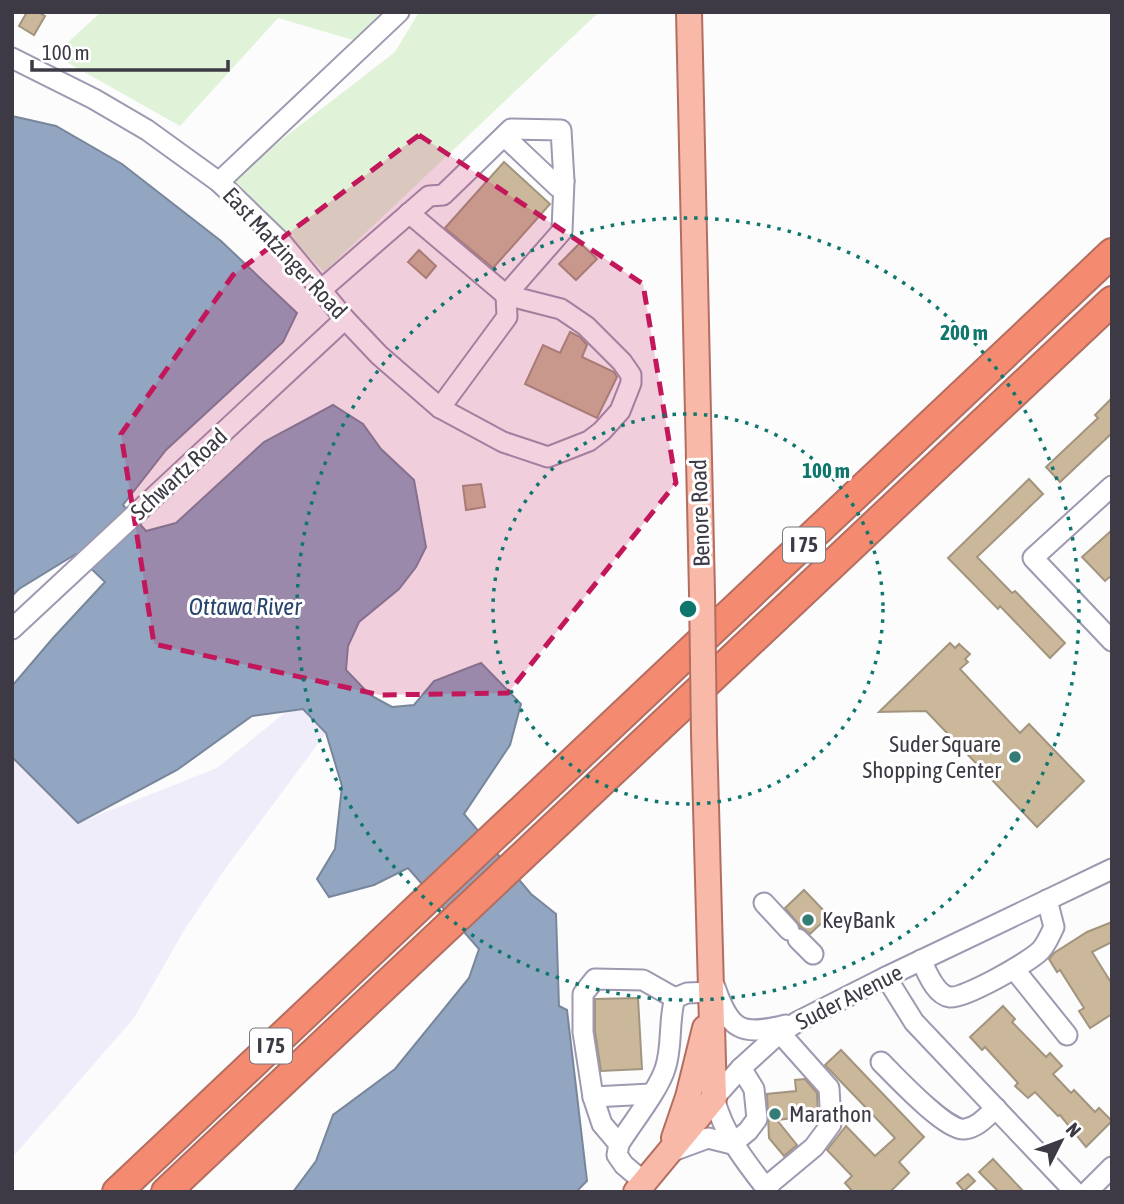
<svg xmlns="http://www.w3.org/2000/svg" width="1124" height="1204" viewBox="0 0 1124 1204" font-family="'Asap Condensed',sans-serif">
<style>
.built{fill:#f0edfb}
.green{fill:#e0f3d8}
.water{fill:#92a6c1;stroke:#78869c;stroke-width:2}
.building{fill:#cbb89a;stroke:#a2947e;stroke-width:2}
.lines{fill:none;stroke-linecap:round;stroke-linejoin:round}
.minor-casing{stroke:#9e98b1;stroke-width:23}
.major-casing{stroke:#b46e61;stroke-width:28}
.highway-casing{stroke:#b46e61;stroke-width:32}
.minor{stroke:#fff;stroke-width:19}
.major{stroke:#f8b9a9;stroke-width:24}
.highway{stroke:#f48a70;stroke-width:28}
.major-bridge-casing{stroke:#b46e61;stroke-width:28;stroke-linecap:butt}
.major-bridge{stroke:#f8b9a9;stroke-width:24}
.marked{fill:#c2185b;fill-opacity:0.2;stroke:#c2185b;stroke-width:5;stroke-dasharray:14 9;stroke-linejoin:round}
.ring{fill:none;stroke:#0f766e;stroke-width:3.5;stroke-dasharray:3.5 7}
.poi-dot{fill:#347c76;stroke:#fff;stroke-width:2.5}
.labels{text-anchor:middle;stroke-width:6;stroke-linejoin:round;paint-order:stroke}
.shield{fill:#fff;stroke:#77757d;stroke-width:2}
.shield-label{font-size:21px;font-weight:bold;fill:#3d3a45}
.street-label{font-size:23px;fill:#3d3a45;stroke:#fff}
.poi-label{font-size:23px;fill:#3d3a45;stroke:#fff;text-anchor:start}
.water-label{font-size:24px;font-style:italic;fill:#28436b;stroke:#fff}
.centre{fill:#0f766e;stroke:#fff;stroke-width:3.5}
.ring-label{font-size:21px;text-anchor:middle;font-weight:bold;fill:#0f766e;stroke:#fff;stroke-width:6;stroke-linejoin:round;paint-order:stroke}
</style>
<rect width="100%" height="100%" fill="#fcfcfc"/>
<polygon class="built" points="303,709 326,733 225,869 183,932 134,1018 12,1158 12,757 78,823 217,768 287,711"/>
<g class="green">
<polygon points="101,12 383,12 353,40 278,18 180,126 54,55"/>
<polygon points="419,12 599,12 324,272 232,178 395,52"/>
</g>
<polygon class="water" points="12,116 56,126 122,164 221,241 297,313 283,342 166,450 123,505 146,531 176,523 264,442 333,405 363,424 381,449 414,480 426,547 416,567 399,589 359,622 348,646 346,670 370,695 392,707 414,705 434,681 481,663 521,704 510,745 464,814 531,894 556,914 559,1006 567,1010 587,1181 576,1192 293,1192 316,1161 333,1115 395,1069 469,978 479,949 408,868 374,885 329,897 317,879 335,849 342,786 326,733 303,709 252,716 177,770 78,823 12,757 12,686 53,638 105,582 76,554 19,589 12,596"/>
<g class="building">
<polygon points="27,12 38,12 45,16 34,35 19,26"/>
<polygon points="504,162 550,204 493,268 445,228"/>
<polygon points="580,243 597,259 576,280 559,264"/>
<polygon points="419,250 436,266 426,278 408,262"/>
<polygon points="570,332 580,337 587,345 582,357 614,372 617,377 597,418 525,384 543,345 560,353"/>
<polygon points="1112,398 1112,433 1060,482 1046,467 1098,418 1095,415"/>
<polygon points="1029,479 1043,494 977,557 1012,593 1015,591 1065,643 1050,658 1000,606 998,609 948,558"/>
<polygon points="481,484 485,507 466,510 463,486"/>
<polygon points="1112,530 1112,575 1105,581 1082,557"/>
<polygon points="950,643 955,648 959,644 970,654 965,659 968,662 960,669 1020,733 1029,724 1084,781 1037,827 926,711 879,712"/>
<polygon points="804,890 829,916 810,934 801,927 785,908"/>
<polygon points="1112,922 1112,942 1092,952 1112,984 1112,1014 1090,1028 1079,1011 1084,1008 1060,970 1057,972 1049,959 1054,953 1087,932"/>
<polygon points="638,998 642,1069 601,1071 595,1031 595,999"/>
<polygon points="1003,1006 1015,1019 1012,1022 1046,1057 1050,1053 1062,1066 1053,1074 1071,1093 1074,1090 1095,1112 1099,1108 1112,1121 1086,1147 1060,1115 1058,1116 1035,1092 1028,1098 1015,1086 1018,1083 985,1047 982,1050 970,1037"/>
<polygon points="841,1050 924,1137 899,1162 909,1173 890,1192 853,1192 845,1183 852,1176 827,1150 846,1126 875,1156 895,1138 825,1065"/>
<polygon points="805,1079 817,1093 818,1115 777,1120 797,1145 784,1156 769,1138 767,1094 796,1091 795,1080"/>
<polygon points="993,1159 1024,1192 999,1192 979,1172"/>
<polygon points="968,1174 975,1181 964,1191 957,1183"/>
</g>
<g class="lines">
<g class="minor-casing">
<g id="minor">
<polyline points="12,58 94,99 147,130 219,182 283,244 345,319 379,355 440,408 503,442 548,457 589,441 602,431 620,411 631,383 631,375 622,362 586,326 561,309 506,295 409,213"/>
<polyline points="219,182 399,12"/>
<polyline points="321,290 429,196 443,195 511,129 561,130 564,181 558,187 504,136"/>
<polyline points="440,408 507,317 506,295 562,231 564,181"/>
<polyline points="1112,486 1033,558 1112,641"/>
<polyline points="12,629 345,319"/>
<polyline points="764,903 789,930"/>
<polyline points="798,939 813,954"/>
<path d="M 921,960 C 927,972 935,995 950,997 C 964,999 1031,961 1041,950 C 1047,943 1050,935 1054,927 L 1047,900"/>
<polyline points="1014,969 1067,1035"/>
<polyline points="886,977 914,1022 1075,1192"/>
<path d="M 715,987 C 730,1031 741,1036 786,1025"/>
<path d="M 881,1062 C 895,1076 947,1132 965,1129 C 978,1127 986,1117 996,1108"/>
<polyline points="593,1097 651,1094"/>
<polyline points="619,1144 602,1124 593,1097 583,1032 583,994 595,979 643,980 675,998"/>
<polyline points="670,1152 708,1138 732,1144 748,1131 757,1119 754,1089 741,1068"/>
<path d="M 644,1182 L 624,1165 L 617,1155 L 619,1144 C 632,1123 658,1091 665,1069 C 673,1046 668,1021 675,998 L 687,993 L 711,992"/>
<polyline points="766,1187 814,1147 831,1124 829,1088 780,1033"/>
<path d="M 769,1192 C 745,1161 725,1137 714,1098 L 741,1068 L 774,1038 L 797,1022 L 886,977 L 1112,869"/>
<polyline points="1087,1192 1112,1167"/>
</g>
</g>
<g class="major-casing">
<g id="major">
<polyline points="689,12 702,593"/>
<polyline points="674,1138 688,1097 705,1028"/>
<polyline points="636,1192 714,1098 704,734"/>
</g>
</g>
<g class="highway-casing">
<g id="highway">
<polyline points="117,1192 1112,253"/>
<polyline points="166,1192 1112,301"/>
</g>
</g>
<use href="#minor" class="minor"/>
<use href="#major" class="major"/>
<use href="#highway" class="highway"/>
<g class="major-bridge-casing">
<polyline id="major-bridge" points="702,593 704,734"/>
</g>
<use href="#major-bridge" class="major-bridge"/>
</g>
<path class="marked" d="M 419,135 L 643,284 L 676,483 L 508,693 L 380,695 L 154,644 L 121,434 L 233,275 Z"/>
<g class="ring">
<circle cx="688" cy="609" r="195"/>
<circle cx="688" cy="609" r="391"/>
</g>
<g class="poi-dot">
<circle cx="1015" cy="757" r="7"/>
<circle cx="808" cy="920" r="7"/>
<circle cx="775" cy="1114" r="7"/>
</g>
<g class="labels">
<g class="shield">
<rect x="783" y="527.5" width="42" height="35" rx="5"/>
<rect x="250" y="1028.5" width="42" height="35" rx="5"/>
</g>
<g class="shield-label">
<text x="804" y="552">I 75</text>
<text x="271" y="1053">I 75</text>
</g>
<g class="street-label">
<text transform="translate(285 253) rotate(47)" y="8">East Matzinger Road</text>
<text transform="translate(179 474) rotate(-43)" y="8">Schwartz Road</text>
<text transform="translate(700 513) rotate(-92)" y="8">Benore Road</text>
<text transform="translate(849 997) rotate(-27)" y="8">Suder Avenue</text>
</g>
<g class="poi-label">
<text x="1001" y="752" text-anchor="end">Suder Square<tspan x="1001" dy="26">Shopping Center</tspan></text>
<text x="822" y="928">KeyBank</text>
<text x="789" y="1122">Marathon</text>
</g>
<g class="water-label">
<text x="245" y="615">Ottawa River</text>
</g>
</g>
<circle cx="688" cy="609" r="10" class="centre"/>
<g class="ring-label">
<text x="964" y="340">200 m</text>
<text x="826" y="478">100 m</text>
</g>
<rect width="1124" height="1204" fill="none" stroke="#3d3a45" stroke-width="28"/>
<g transform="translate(1061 1141) rotate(48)" stroke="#ffffff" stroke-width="5" paint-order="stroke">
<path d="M0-5L12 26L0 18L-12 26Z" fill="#3d3a45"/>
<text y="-10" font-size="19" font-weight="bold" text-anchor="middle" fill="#3d3a45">N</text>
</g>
<path d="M32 60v10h196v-10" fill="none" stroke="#3d3a45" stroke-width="3.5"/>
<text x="42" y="60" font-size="21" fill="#3d3a45" stroke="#ffffff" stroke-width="5" paint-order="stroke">100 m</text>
</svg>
